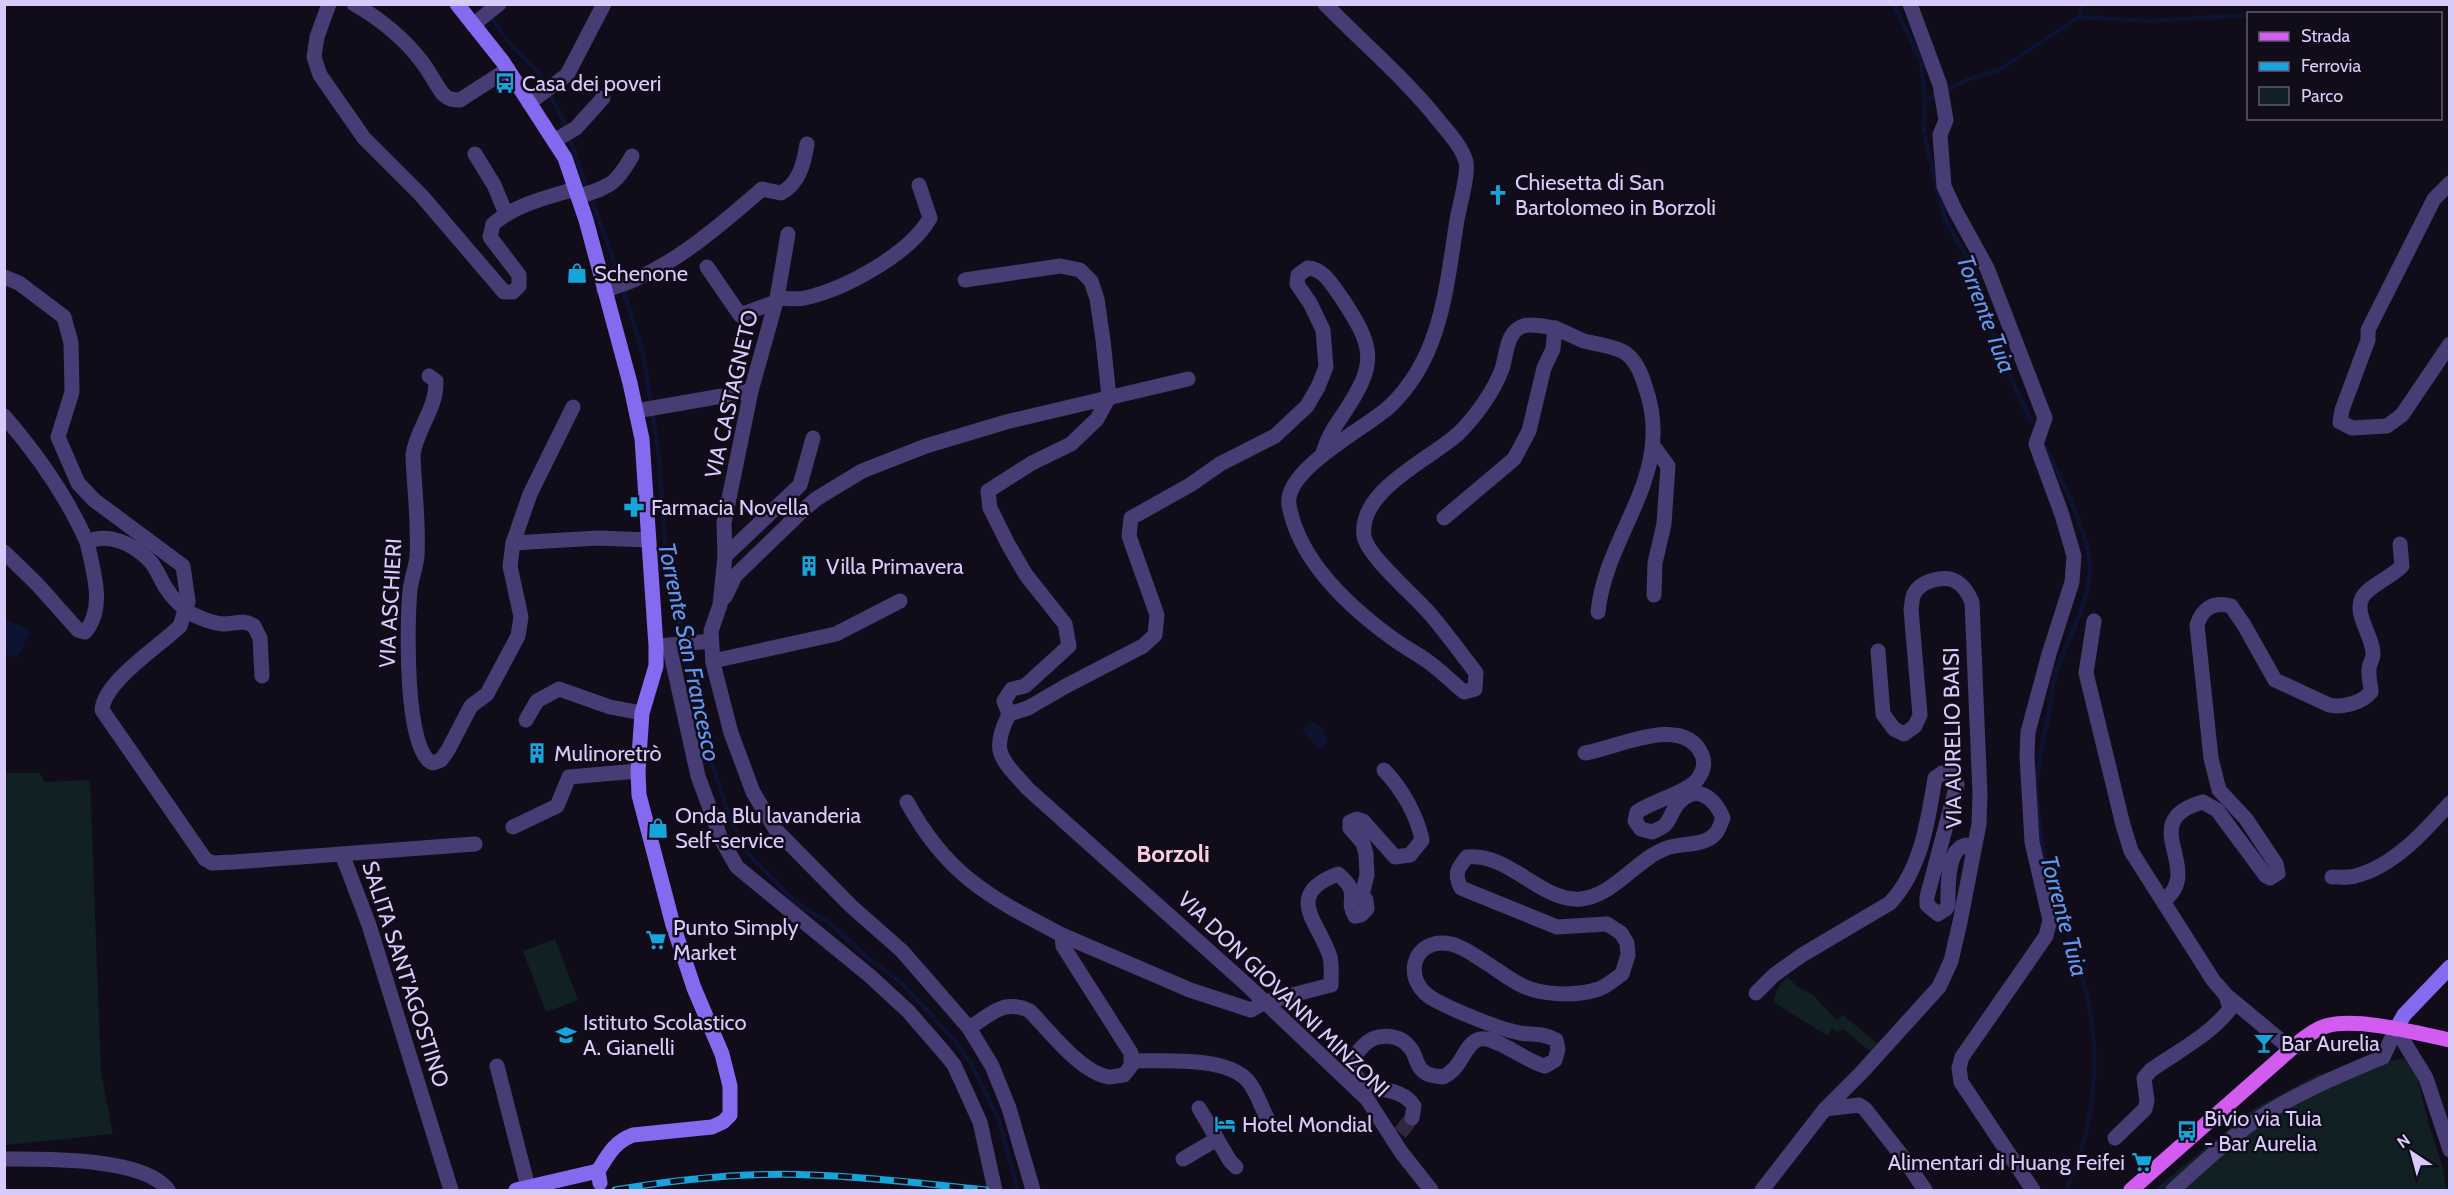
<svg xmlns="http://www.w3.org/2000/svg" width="2454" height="1195" viewBox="0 0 2454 1195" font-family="Cabin,sans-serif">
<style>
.green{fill:#102023}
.water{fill:#0c1432}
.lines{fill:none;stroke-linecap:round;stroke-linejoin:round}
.stream{stroke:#0c1432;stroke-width:4.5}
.street-tunnel{stroke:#2f283c;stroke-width:15;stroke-dasharray:15 8;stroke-linecap:butt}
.street{stroke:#483c74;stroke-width:15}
.secondary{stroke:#856af0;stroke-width:15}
.primary{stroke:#d15cef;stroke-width:15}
.rail-casing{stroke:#16a4da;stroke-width:7}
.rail{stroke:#110c1a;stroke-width:4.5;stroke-dasharray:14;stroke-linecap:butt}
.street-bridge{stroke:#483c74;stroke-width:15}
.labels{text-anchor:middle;stroke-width:5;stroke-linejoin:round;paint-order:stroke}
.poi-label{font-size:22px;fill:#d8cafa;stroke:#110c1a;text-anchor:start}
.street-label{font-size:22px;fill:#d8cafa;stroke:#110c1a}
.water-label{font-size:24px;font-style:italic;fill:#6296ef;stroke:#110c1a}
.neighbourhood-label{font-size:24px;font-weight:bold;fill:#facce1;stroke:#110c1a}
</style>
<rect width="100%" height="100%" fill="#110c1a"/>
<g class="green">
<polygon points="5,773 40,773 44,782 90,780 101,1071 113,1134 5,1145"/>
<polygon points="555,939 578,1000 546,1012 523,951"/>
<polygon points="1787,977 1798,987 1813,995 1837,1020 1843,1015 1881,1047 1875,1055 1843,1029 1838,1033 1832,1028 1828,1036 1773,1002 1777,989"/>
<polygon points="2404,1058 2418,1079 2429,1125 2442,1165 2446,1190 2154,1190 2253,1109 2319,1074"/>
</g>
<g class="water">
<polygon points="5,619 30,630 17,659 5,653"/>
<polygon points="1314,722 1322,728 1327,740 1323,748 1318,749 1303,731 1305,726"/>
</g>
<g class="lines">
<g class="stream">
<polyline points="482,4 506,39 539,74 562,118 617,270 643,353 659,457 666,557 683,640"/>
<polyline points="1894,4 1921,62 1925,101 1924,132"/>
<polyline points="2277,14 2300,14"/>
<polyline points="2079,17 2082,4"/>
<polyline points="1925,101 1969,79 1999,70 2079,17 2150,21 2248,15"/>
<polyline points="1925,138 1945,219 1975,272 2000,355 2031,421"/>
<path d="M 2042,442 C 2058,470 2093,542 2090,573 C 2087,607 2067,641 2056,672 C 2052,685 2051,699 2049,713 C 2043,741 2035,768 2037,798 C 2039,822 2043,856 2050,879 C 2061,919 2079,959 2088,1000 C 2101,1061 2094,1130 2067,1187"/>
<polyline points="685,648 707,748 730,819 747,852 795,902 831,924 868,958 903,984 955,1041 971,1063 998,1118 1018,1190"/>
</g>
<polyline class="street-tunnel" points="1400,1133 1412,1118"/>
<g class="street">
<path d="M 329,4 L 317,37 L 314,57 L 320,75 L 364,138 L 421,195 L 504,292 L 513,292 L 519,286 L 519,275 L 490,237 L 493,224 C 517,204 545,198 575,189"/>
<path d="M 354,4 C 379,18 405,39 422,62 C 430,72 435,84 443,94 C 448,99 452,100 460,100 L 508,69"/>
<path d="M 1325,4 C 1363,43 1405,78 1439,121 C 1449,133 1462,147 1466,162 C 1469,172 1459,208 1457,220 C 1446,288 1442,357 1389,407 C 1366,428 1283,470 1289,505 C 1299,561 1348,606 1392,638 C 1404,647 1418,654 1430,663 C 1442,672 1453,683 1464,692 L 1475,689 L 1476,673 C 1461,653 1447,634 1431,615 C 1416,597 1367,556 1364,536 C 1358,490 1431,459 1459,433 C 1476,416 1494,391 1502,369 C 1507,354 1506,332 1523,326 C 1532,323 1546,327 1555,328 L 1553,349 L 1544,368 L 1529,431 L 1514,459 L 1444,518"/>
<polyline points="1910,4 1940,85 1946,120 1940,135 1944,186 1955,210 1987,268 2045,418 2036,444 2062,515 2074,556 2072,582 2049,654 2028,732 2027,756 2032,842 2050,920 2046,936 1962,1057 1959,1068 1961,1082 2033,1190"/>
<polyline points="473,25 499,4"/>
<polyline points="529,103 567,75 604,4"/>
<polyline points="554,141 576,128 603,98"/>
<polyline points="475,154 494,185 506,214"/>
<polyline points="2450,183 2434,199 2368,330 2368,340 2342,410 2340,422 2352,428 2387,426 2402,415 2450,344"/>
<path d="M 578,197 C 610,186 615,186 632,156"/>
<polyline points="788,234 777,298 751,391 724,523 725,556 720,605 711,631 713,663 731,733 753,792 776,830 851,906 902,951 969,1028 992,1066 1009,1108 1033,1190"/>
<polyline points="707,267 740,315 776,302"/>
<polyline points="4,277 19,283 64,317 71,343 72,392 58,437 78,483 94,500 183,566 188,601"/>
<polyline points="965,280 1060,266 1080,270 1091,281 1097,299 1103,340 1109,397 1097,419 1071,444 1032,463 988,491 990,508 1008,544 1026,575 1065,624 1069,646 1025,686 1012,689 1004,701 1009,714"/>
<path d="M 604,290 C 664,275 716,229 762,189 L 781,193 C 799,184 804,163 807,144"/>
<path d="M 777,298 C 786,298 796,300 805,298 C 845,289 910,254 930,218 L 919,185"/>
<path d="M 1555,328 C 1565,332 1574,337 1584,341 C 1596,344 1613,346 1624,352 C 1636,360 1641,373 1645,386 C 1677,474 1606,532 1598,612"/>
<path d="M 429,376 L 436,381 C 437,409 416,429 413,455 C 414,488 419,522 417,556 C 416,568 411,579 410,591 C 407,619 404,754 433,763 L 441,760 L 448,750 L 471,706 L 487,694 L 518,636 L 521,617 L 510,566 L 513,543 L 530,494 L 573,407"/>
<polyline points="636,411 751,391"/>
<path d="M 4,416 C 36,453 67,497 87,542"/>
<polyline points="1654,447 1668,466 1664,524 1655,563 1654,595"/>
<path d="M 1323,453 C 1327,438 1335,426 1344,413 C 1378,362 1374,347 1341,297 C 1332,285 1324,269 1308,268 L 1298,275 L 1297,284 L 1310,303 L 1323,330 L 1326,367 L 1318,387 L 1307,406 L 1275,436 L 1220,464 L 1190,485 L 1131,518 L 1129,536 L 1157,615 L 1155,635 L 1143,646 L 1066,686 L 1028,708 L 1009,714 C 990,753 1001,758 1027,788 L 1247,985 L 1367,1099 L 1401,1152 L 1431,1190"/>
<polyline points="513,543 598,538 648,540"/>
<path d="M 4,552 L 37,584 L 78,630 L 85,632 C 106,608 93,570 87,542 C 109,532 133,544 149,560 C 157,568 160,579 166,588 C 172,598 183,608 192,614 C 202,619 212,623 223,624 C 234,624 244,619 254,626 L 260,638 L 262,676"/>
<polyline points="725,556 800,485 813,438"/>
<polyline points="725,597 735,576 800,513 816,499 862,471 926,446 1006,422 1188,379"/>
<polyline points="2094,621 2086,673 2123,825 2131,851 2213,980 2226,995 2291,1049"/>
<path d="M 180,626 C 160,646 104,681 102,710 L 205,859 L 212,863 L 234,862 L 475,844"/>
<polyline points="669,645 698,776 721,839 737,867 870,976 909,1012 947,1056 954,1065 980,1122 995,1190"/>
<polyline points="660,646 711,641"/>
<polyline points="713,661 836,634 900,601"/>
<polyline points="526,720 537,701 559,689 610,707 642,713"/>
<path d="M 907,802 C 947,876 991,898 1062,935"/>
<polyline points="513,827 557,806 569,777 638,771"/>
<polyline points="342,854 369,925 451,1190"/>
<path d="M 2332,877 C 2340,877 2348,878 2355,876 C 2393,867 2425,831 2450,803"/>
<path d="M 2163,901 C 2207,870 2133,821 2203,802 L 2217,810 L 2266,876 L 2270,878 L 2278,873 L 2276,864 L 2246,819 L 2219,790 L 2211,758 L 2197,625 C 2202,609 2213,601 2231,606 L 2244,625 L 2275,680 L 2329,705 C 2342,708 2362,703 2371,692 C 2371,685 2368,677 2369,669 C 2369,663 2374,659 2373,652 C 2372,636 2354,613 2362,598 C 2368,586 2392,577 2402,566 L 2400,544"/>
<path d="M 1756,993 L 1774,975 L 1802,955 L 1890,903 C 1921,870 1928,821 1935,778 L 1942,773 L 1951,773 L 1957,784 L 1927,897 L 1927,905 L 1938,914 L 1946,909 L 1948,905 C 1948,889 1946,849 1966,845 L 1973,851"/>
<path d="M 969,1028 C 991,1015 1003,998 1030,1011 C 1048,1030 1083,1075 1110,1077 C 1114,1077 1120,1075 1124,1075 L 1131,1066 L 1131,1053 L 1063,946 L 1062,935 L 1190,990 L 1251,1010 L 1265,1002 L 1331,985 C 1331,977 1332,966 1330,957 C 1320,923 1282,895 1338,874 C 1363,895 1344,898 1355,916 L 1361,915 L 1367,909 L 1366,900 L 1362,895 L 1367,875 L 1366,854 L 1363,843 L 1350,828 L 1350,822 L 1357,819 L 1363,821 L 1395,857 L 1410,855 L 1422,840 C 1417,815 1402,789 1384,770"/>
<polyline points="2396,1029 2426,1078 2450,1150"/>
<path d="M 1132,1061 C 1161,1061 1227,1056 1248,1081 C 1256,1090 1261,1106 1267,1118"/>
<polyline points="497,1066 528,1187"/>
<polyline points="1199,1108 1230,1161 1236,1167"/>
<polyline points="1825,1109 1859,1105 1865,1109 1902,1156 1925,1190"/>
<path d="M 1412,1118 L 1414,1106 C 1397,1080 1356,1098 1353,1066 C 1352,1058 1358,1051 1363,1046 C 1376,1032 1400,1033 1411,1049 C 1416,1055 1416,1065 1422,1070 C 1427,1076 1436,1076 1443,1077 C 1463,1067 1463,1047 1477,1040 C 1492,1032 1527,1063 1545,1066 L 1555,1060 L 1558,1049 L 1556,1040 C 1543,1033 1534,1035 1520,1033 C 1501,1030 1453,1010 1435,1000 C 1400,982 1412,936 1451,944 C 1464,947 1477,957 1488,964 C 1499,971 1510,980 1523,986 C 1544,996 1577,996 1599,989 C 1607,986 1615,979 1622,974 L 1628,955 L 1627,943 L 1621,933 L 1607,924 L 1557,927 L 1461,888 C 1454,874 1457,869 1467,857 C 1509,852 1542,903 1581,899 C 1615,895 1636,859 1667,848 C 1681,843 1705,846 1715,834 C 1719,831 1721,822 1723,818 C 1714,797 1695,782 1677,805 C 1672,811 1670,820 1665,825 C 1662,828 1656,830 1652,832 L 1641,829 L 1635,821 L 1637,812 C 1654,800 1684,794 1697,780 C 1703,772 1706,764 1702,755 C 1684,713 1617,748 1585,753"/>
<path d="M 2115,1138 L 2145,1109 L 2147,1101 L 2144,1078 L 2151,1070 C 2178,1051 2210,1035 2230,1009 L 2226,995"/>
<path d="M 4,1159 C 44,1159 144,1157 168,1190"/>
<polyline points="1183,1159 1217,1139"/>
<path d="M 1762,1190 L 1825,1109 L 1862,1072 L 1939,987 L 1951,961 L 1960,922 L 1979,824 L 1980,794 L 1972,602 C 1969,595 1964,586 1957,582 C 1945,574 1920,581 1914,594 C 1912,598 1912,604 1911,609 L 1920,715 L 1915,726 L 1904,734 L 1894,729 L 1883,714 L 1878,651"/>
<path d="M 2173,1190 C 2204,1162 2234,1133 2270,1111 C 2306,1089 2345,1073 2383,1057 L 2396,1029"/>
</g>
<g class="secondary">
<path d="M 457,4 L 503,62 L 565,158 L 586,220 L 630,383 L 642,439 L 656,646 L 656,666 L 642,713 L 638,771 L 639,795 L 673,925 L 694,988 L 722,1054 L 730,1086 L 730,1115 L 723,1122 L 712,1127 L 633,1135 C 614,1142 608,1155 598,1171 L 600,1183"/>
<polyline points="2396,1029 2404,1015 2450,967"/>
<polyline points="516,1190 598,1171"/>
</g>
<path class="primary" d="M 2131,1190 L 2291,1049 C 2301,1040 2313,1030 2326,1026 C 2357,1017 2417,1033 2450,1040"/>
<g class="rail-casing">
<path id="rail" d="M 615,1190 C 680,1179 746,1172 812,1175 C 870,1177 928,1184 986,1190"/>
</g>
<use href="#rail" class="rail"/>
<polyline class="street-bridge" points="180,626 188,601"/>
</g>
<defs>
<g id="bus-bare" transform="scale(1.62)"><path d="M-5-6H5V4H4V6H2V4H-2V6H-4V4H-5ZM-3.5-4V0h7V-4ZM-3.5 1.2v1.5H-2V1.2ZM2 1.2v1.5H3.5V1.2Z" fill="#16a4da" stroke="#110c1a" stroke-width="2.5" paint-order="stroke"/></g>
<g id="church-bare" transform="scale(1.62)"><path d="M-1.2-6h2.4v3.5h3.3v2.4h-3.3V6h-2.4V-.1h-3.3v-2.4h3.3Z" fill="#16a4da" stroke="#110c1a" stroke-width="2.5" paint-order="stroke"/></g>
<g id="shop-bare" transform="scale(1.62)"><path d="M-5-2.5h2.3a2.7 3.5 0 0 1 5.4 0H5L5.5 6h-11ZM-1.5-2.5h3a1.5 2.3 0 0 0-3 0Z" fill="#16a4da" stroke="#110c1a" stroke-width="2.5" paint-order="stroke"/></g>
<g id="pharmacy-bare" transform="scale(1.62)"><path d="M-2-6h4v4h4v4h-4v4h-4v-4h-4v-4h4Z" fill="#16a4da" stroke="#110c1a" stroke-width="2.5" paint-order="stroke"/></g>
<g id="building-bare" transform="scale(1.62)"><path d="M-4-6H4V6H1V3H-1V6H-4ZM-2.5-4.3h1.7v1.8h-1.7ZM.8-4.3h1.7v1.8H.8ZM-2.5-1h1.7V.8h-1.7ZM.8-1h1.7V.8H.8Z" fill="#16a4da" stroke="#110c1a" stroke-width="2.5" paint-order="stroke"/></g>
<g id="supermarket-bare" transform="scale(1.62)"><path d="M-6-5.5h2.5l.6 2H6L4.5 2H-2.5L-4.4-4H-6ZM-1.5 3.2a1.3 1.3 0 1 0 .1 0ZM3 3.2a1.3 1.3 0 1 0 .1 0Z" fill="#16a4da" stroke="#110c1a" stroke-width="2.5" paint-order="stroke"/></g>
<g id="school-bare" transform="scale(1.62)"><path d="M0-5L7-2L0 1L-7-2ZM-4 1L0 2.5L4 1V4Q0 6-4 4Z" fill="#16a4da" stroke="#110c1a" stroke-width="2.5" paint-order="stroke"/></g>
<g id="bar-bare" transform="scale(1.62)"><path d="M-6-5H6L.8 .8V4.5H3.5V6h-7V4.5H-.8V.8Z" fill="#16a4da" stroke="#110c1a" stroke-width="2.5" paint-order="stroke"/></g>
<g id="hotel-bare" transform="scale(1.62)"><path d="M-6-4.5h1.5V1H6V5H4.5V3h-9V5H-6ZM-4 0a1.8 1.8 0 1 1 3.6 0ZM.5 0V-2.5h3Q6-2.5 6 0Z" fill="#16a4da" stroke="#110c1a" stroke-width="2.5" paint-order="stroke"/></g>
</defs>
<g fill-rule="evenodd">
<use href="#bus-bare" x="505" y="83"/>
<use href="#church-bare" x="1498" y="195"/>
<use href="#shop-bare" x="577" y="273"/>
<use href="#pharmacy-bare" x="634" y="507"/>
<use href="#building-bare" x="809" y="566"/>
<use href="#building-bare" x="537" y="753"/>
<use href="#shop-bare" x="658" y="828"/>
<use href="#supermarket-bare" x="656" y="940"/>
<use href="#school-bare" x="566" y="1035"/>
<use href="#bar-bare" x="2264" y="1043"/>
<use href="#hotel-bare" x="1225" y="1124"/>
<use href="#bus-bare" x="2187" y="1131"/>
<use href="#supermarket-bare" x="2142" y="1162"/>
</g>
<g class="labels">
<g class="poi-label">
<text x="522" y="91">Casa dei poveri</text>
<text x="1515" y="190">Chiesetta di San<tspan x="1515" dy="25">Bartolomeo in Borzoli</tspan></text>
<text x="594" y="281">Schenone</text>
<text x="651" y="515">Farmacia Novella</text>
<text x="826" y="574">Villa Primavera</text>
<text x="554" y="761">Mulinoretrò</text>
<text x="675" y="823">Onda Blu lavanderia<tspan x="675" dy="25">Self-service</tspan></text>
<text x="673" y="935">Punto Simply<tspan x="673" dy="25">Market</tspan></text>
<text x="583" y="1030">Istituto Scolastico<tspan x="583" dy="25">A. Gianelli</tspan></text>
<text x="2281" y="1051">Bar Aurelia</text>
<text x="2204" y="1126">Bivio via Tuia<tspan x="2204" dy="25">- Bar Aurelia</tspan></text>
<text x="1242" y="1132">Hotel Mondial</text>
<text x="2125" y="1170" text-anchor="end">Alimentari di Huang Feifei</text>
</g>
<g class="street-label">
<text transform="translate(731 394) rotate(-77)" y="8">VIA CASTAGNETO</text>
<text transform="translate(390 603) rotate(-87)" y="8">VIA ASCHIERI</text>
<text transform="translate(1952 738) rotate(-91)" y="8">VIA AURELIO BAISI</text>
<text transform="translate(406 974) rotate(72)" y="8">SALITA SANT'AGOSTINO</text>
<text transform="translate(1284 994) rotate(44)" y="8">VIA DON GIOVANNI MINZONI</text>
</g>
<g class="water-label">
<text transform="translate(1986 314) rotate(69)" y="8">Torrente Tuia</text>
<text transform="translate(689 652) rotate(78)" y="8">Torrente San Francesco</text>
<text transform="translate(2064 916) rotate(75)" y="8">Torrente Tuia</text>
</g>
<g class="neighbourhood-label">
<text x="1173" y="862">Borzoli</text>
</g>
</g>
<rect width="2454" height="1195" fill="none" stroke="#d8cafa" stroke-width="12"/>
<rect x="2247" y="12" width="195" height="108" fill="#110c1a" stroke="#615874" stroke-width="1.5"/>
<rect x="2259" y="32" width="30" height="9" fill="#d15cef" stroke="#615874" stroke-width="1.5"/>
<text x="2301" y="42" font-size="18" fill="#d8cafa">Strada</text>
<rect x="2259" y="62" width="30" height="9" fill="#16a4da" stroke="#615874" stroke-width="1.5"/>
<text x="2301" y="72" font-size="18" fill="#d8cafa">Ferrovia</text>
<rect x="2259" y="87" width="30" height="18" fill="#102023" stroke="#615874" stroke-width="1.5"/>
<text x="2301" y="102" font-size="18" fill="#d8cafa">Parco</text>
<g transform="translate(2412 1153) rotate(324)" stroke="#110c1a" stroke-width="4.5" paint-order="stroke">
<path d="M0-4.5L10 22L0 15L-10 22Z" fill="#d8cafa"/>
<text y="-9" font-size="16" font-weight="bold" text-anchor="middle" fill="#d8cafa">N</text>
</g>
</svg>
